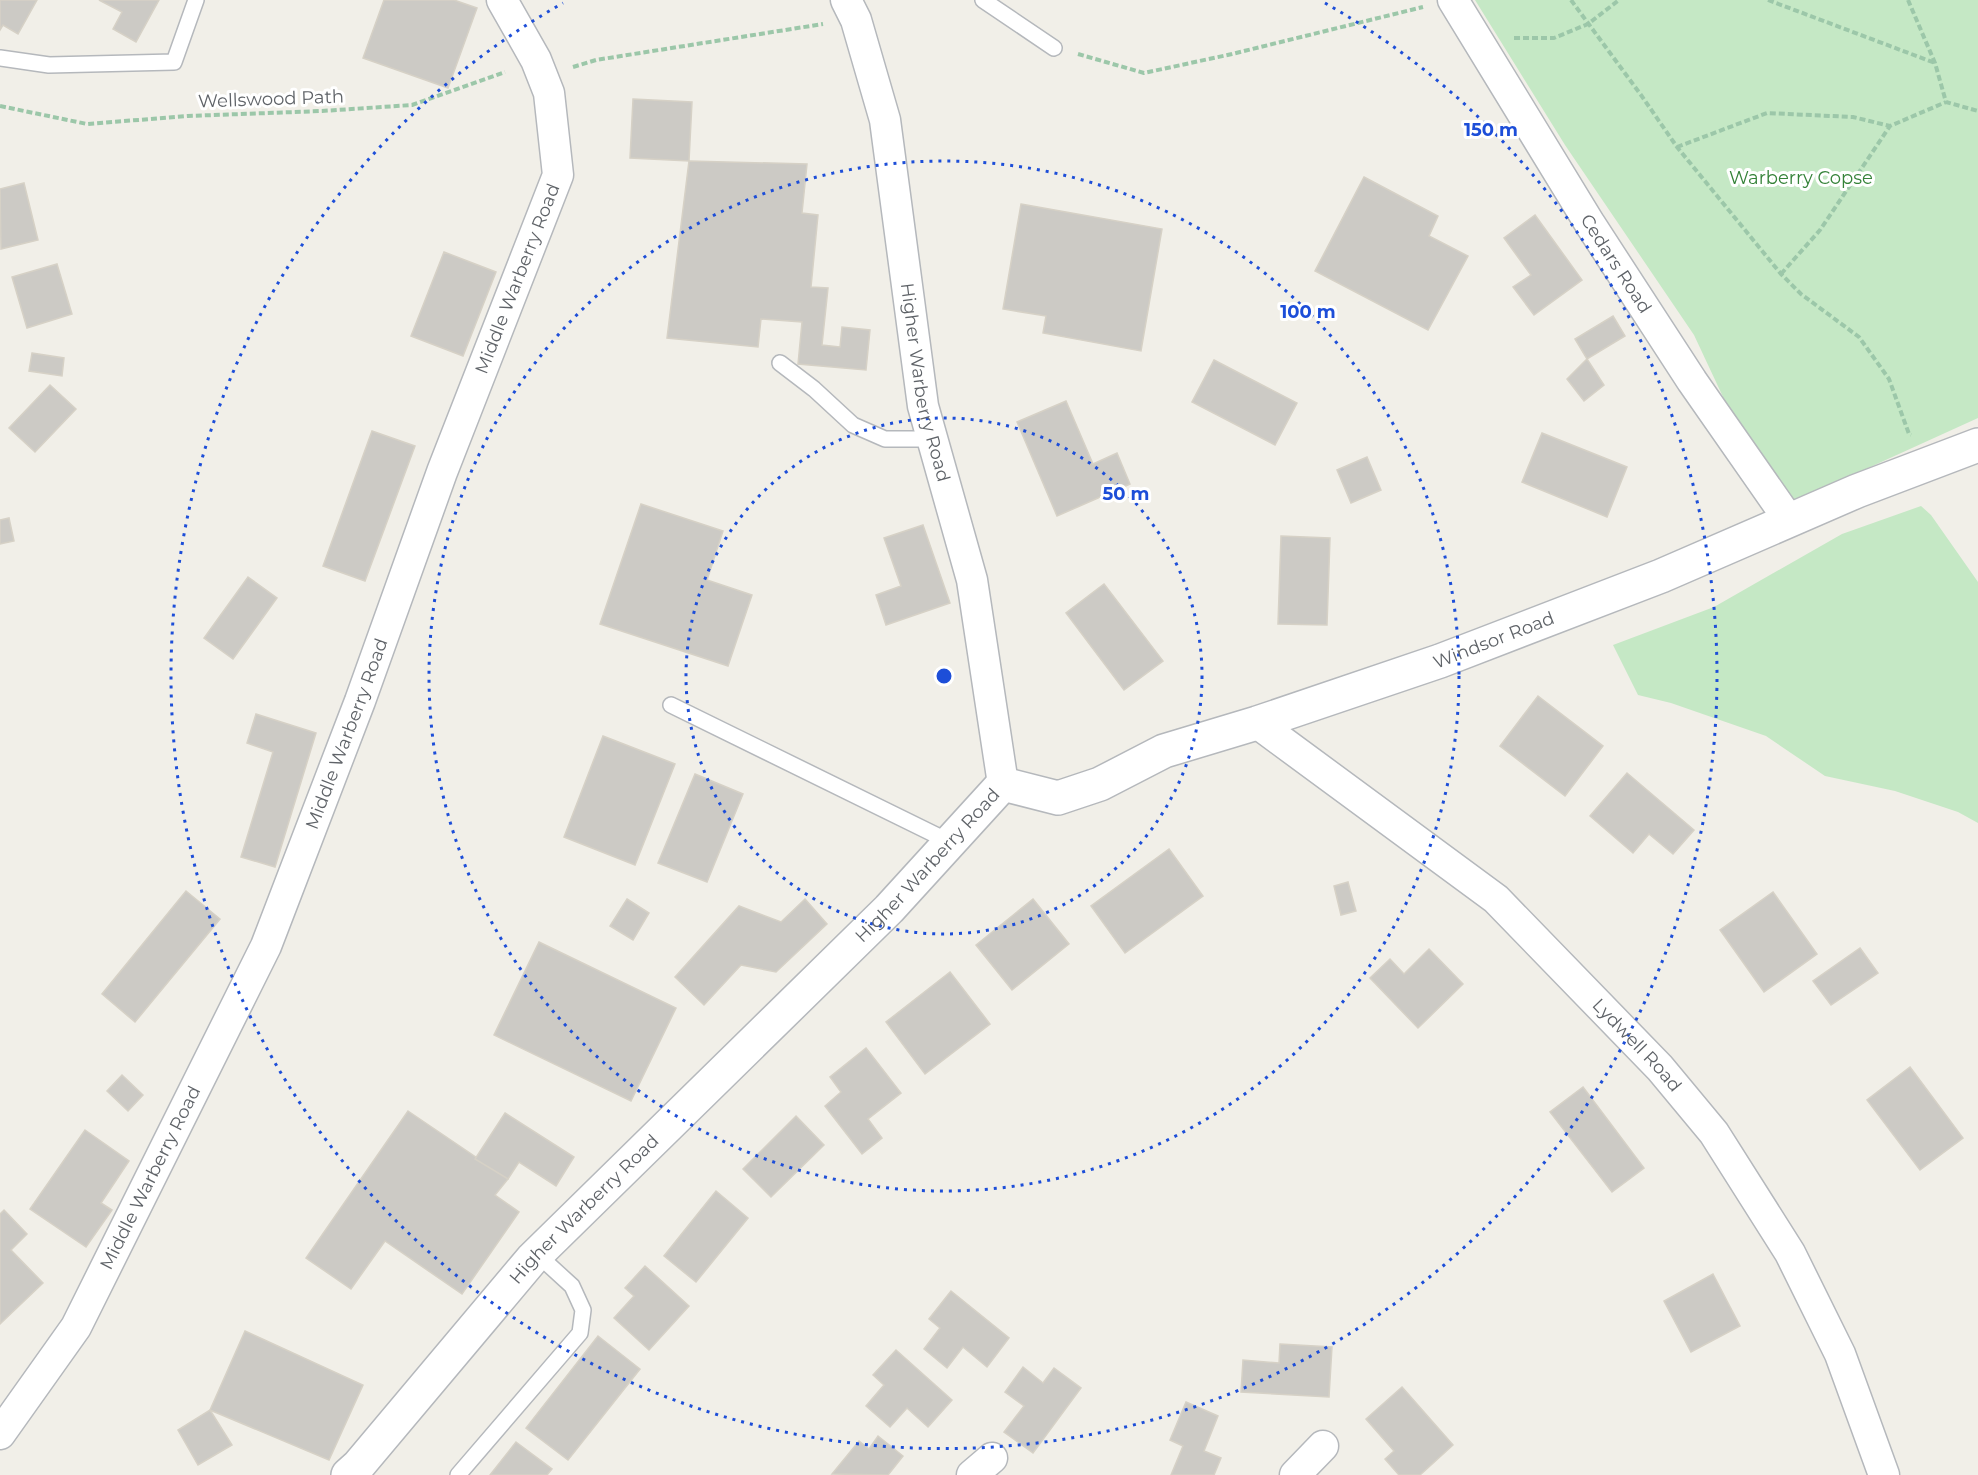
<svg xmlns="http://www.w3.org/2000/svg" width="1978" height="1475" viewBox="0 0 1978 1475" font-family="Montserrat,sans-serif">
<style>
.green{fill:#c5e8c5}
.building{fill:#cccac5;stroke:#d6d1c6;stroke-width:1.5}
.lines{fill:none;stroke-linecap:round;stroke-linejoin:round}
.service-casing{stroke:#b5b8bc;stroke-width:18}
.minor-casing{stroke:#b5b8bc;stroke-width:33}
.tertiary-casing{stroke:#b5b8bc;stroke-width:36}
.path{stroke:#9cc7a9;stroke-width:4;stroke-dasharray:6 3;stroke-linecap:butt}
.service{stroke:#fff;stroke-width:15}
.minor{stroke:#fff;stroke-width:30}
.tertiary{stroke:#fff;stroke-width:33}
.ring{fill:none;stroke:#1d4ed8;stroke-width:3;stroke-dasharray:3 6}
.labels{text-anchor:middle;stroke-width:6;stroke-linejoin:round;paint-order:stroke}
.street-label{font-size:18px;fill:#5f6368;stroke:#fff}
.park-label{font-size:18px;fill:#348238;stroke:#fff}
.centre{fill:#1d4ed8;stroke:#fff;stroke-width:3}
.ring-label{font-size:18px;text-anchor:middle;font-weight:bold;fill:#1d4ed8;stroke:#fff;stroke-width:6;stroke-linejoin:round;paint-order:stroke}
</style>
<rect width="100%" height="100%" fill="#f1efe8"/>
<g class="green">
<polygon points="1475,0 1978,0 1978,418 1776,510 1694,335 1565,145"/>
<polygon points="1921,506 1931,515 1978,582 1978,823 1958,812 1895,791 1825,776 1766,736 1671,703 1638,695 1613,645 1714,607 1842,534"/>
</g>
<g class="building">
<polygon points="0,0 37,0 18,34 3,25 0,30"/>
<polygon points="99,0 159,0 136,42 113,29 122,12"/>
<polygon points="384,0 454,0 477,8 448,88 363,58"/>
<polygon points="633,99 692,102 689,161 630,158"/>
<polygon points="689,161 807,164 802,213 818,215 811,287 828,288 822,345 840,347 842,327 870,330 866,370 798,364 802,322 761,319 758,347 667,338"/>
<polygon points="1364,177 1438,216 1429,236 1468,256 1428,330 1315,271"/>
<polygon points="24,183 38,240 1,249 0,189"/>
<polygon points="1021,204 1162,229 1141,351 1043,333 1046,316 1003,309"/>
<polygon points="1535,215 1582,280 1534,315 1513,287 1531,275 1504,238"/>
<polygon points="444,252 496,272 463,356 411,336"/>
<polygon points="57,264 72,314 27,328 12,277"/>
<polygon points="1613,316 1625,336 1587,359 1575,339"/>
<polygon points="32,353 64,358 62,376 29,371"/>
<polygon points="1587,359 1604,385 1584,401 1567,379"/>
<polygon points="1214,360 1297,403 1275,445 1192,402"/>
<polygon points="50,385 76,409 35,452 9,428"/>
<polygon points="1066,401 1093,464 1117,453 1130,484 1057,516 1017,422"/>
<polygon points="372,431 415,446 365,581 323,566"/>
<polygon points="1542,433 1627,467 1607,517 1522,482"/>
<polygon points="1367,457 1381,490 1351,503 1337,470"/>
<polygon points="641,504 723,531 707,580 752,595 728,666 600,624"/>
<polygon points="9,518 14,541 0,544 0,520"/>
<polygon points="923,525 950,603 886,625 876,595 901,586 884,538"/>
<polygon points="1281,536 1330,538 1327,625 1278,624"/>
<polygon points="248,577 277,598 233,659 204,638"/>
<polygon points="1104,584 1163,661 1124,690 1066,613"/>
<polygon points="1538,696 1603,746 1565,796 1500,746"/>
<polygon points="256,714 316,733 275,867 241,857 273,752 247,743"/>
<polygon points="603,736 675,764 635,865 564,837"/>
<polygon points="1627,773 1694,830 1673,854 1649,834 1633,853 1590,816"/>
<polygon points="695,774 743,794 707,882 658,863"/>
<polygon points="1169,849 1203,896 1125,953 1091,906"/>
<polygon points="1348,882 1356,911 1341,915 1334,886"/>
<polygon points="186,891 220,919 135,1022 102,994"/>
<polygon points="1773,892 1817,954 1764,992 1720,930"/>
<polygon points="627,899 649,913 633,940 610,926"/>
<polygon points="805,899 827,924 776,972 741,965 704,1005 675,977 739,906 781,922"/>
<polygon points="1033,899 1069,944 1012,990 976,945"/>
<polygon points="539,942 676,1008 631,1101 494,1035"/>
<polygon points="1860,948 1878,973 1831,1005 1813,981"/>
<polygon points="1429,949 1463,984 1418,1028 1370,978 1390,959 1404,974"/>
<polygon points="950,972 990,1024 925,1074 886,1022"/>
<polygon points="866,1048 901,1093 868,1119 882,1138 862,1154 825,1106 841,1092 830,1077"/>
<polygon points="1910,1067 1963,1138 1920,1170 1867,1100"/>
<polygon points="122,1075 143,1095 128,1111 107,1091"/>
<polygon points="1583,1087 1644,1168 1612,1192 1550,1112"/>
<polygon points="408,1111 508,1179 495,1195 519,1212 462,1294 385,1241 351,1289 306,1258"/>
<polygon points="505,1113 574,1157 556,1186 519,1162 508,1179 475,1159"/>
<polygon points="796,1116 824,1145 771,1197 743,1169"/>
<polygon points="85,1130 129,1161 101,1203 112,1210 86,1247 30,1209"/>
<polygon points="716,1191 748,1218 696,1282 664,1256"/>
<polygon points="4,1210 27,1234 11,1250 43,1283 0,1324 0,1214"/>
<polygon points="645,1266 689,1306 649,1350 614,1318 634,1296 625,1288"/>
<polygon points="1713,1274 1740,1326 1691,1352 1664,1301"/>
<polygon points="951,1291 1009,1338 987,1367 963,1347 947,1368 924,1349 940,1328 929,1319"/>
<polygon points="245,1331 363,1385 329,1460 210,1410"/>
<polygon points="598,1336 640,1369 568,1460 526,1428"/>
<polygon points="1280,1344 1332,1347 1329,1397 1241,1392 1243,1360 1279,1363"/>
<polygon points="896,1350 952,1400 928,1427 907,1408 890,1427 866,1406 884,1385 873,1375"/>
<polygon points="1023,1367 1043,1383 1054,1368 1081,1388 1033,1453 1004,1432 1024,1406 1005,1392"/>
<polygon points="1402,1387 1453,1445 1420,1475 1399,1475 1385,1459 1394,1451 1366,1419"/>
<polygon points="1186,1402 1218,1416 1204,1451 1221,1458 1214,1475 1171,1475 1183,1446 1170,1440"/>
<polygon points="210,1410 232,1445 198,1465 178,1430"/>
<polygon points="878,1436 903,1456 888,1475 832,1474 859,1441 869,1449"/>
<polygon points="516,1442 552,1469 547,1475 490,1475"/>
</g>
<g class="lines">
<g class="service-casing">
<g id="service">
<polyline points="983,0 1054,48"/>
<polyline points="0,58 49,65 174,62 196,0"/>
<polyline points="780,363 814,389 853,425 885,439 933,439"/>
<polyline points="671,705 950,842"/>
<polyline points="458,1475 580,1333 583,1310 572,1286 537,1254"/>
</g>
</g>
<g class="minor-casing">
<g id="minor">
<path id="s1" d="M 846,0 L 856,20 L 885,120 L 923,406 L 972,580 L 1003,784"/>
<path id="s2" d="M 1453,0 L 1590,224 L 1692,381 L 1789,520"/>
<path id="s3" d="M 1257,723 L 1496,899 L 1660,1068 L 1714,1133 L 1790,1253 L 1840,1354 L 1884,1475"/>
<path id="s4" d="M 0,1434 L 76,1327 L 266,946 L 360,701 L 442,472 L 558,175 L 549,93 L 536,60 L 502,0"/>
<polyline points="972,1475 992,1458"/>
<polyline points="1295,1475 1323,1446"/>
</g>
</g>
<g class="tertiary-casing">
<g id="tertiary">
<path id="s5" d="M 348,1475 L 358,1466 L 532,1259 L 889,909 L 1003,784 L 1058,798 L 1100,784 L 1164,751 L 1257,723 L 1440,661 L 1661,576 L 1857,491 L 1978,445"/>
</g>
</g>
<g class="path">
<polyline points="1571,0 1641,95 1677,147 1781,274 1801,294 1859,337 1889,379 1909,434 1911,435"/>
<polyline points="1768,0 1935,63"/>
<polyline points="1908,0 1935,63 1946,102 1978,111"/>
<polyline points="1514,38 1554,38 1588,24 1619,0"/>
<polyline points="1078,54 1144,73 1232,54 1423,7"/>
<polyline points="573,67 596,60 823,24"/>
<polyline points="0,106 87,124 188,116 322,111 412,105 505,72"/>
<polyline points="1677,147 1767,113 1853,117 1890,126"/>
<polyline points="1781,274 1820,230 1890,126 1946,102"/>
</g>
<use href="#service" class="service"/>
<use href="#minor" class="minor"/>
<use href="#tertiary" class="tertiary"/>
</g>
<g class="ring">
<circle cx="944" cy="676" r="258"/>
<circle cx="944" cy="676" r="515"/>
<path d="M1325 3A773 773 0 1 1 563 3"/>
</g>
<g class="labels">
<g class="street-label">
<text transform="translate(271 99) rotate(-2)" y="6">Wellswood Path</text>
<text dy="6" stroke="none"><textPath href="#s2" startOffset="310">Cedars Road</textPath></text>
<text dy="6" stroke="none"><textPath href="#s4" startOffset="1270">Middle Warberry Road</textPath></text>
<text dy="6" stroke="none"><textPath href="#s1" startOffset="392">Higher Warberry Road</textPath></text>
<text dy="6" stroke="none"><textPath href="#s5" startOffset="1474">Windsor Road</textPath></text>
<text dy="6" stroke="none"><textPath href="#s4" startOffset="784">Middle Warberry Road</textPath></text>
<text dy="6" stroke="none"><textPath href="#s5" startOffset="842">Higher Warberry Road</textPath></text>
<text dy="6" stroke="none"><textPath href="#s3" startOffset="500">Lydwell Road</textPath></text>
<text dy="6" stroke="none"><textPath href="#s4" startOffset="298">Middle Warberry Road</textPath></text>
<text dy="6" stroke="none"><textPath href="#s5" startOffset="356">Higher Warberry Road</textPath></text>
</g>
<g class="park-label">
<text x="1801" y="184">Warberry Copse</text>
</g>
</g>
<circle cx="944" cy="676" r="9" class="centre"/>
<g class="ring-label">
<text x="1491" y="136">150 m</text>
<text x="1308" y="318">100 m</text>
<text x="1126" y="500">50 m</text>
</g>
</svg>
